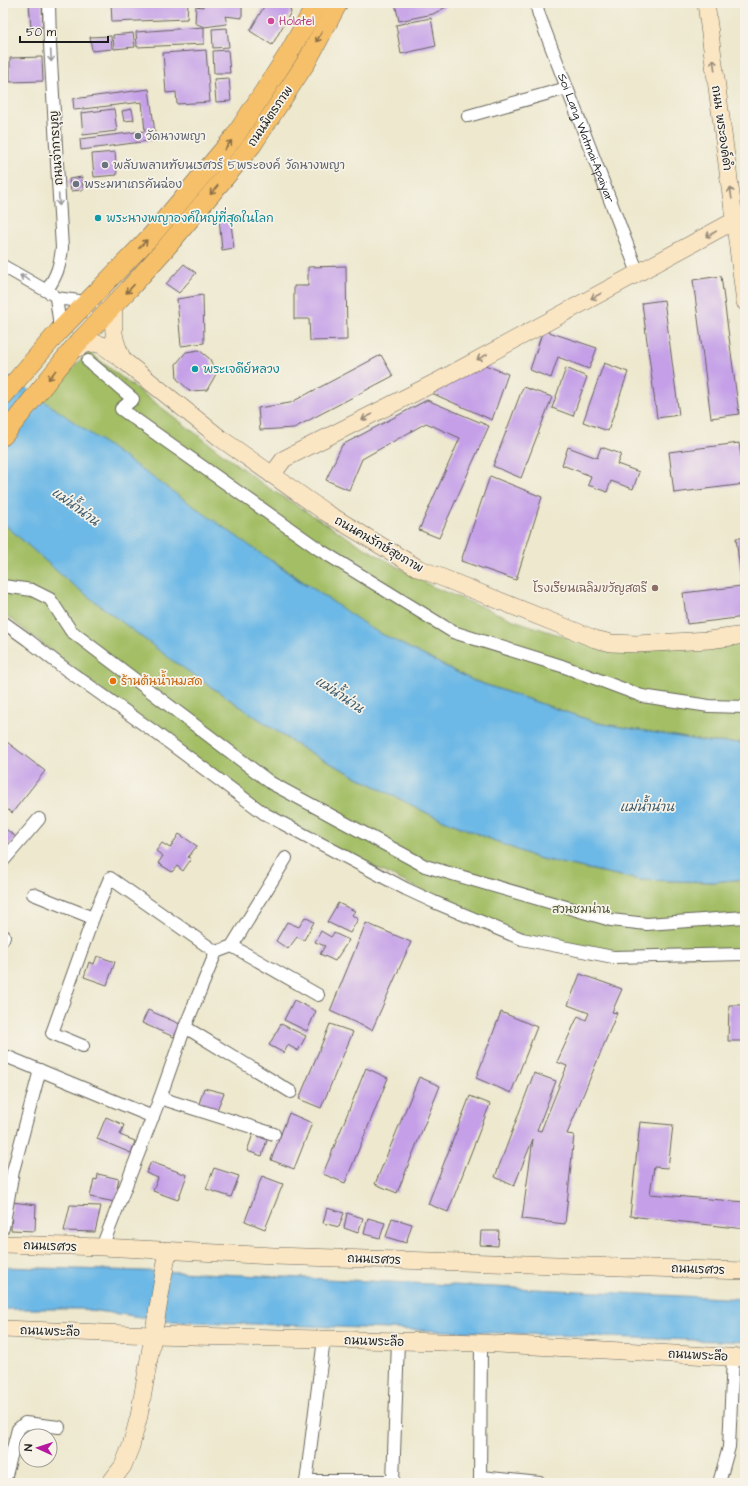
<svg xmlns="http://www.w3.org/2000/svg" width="748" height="1486" viewBox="0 0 748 1486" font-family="'Architects Daughter','Playpen Sans Thai',sans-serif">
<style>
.green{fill:#a3be65;stroke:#606d40}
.water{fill:#6cb8e6;stroke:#446a81}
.building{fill:#c5a0e8}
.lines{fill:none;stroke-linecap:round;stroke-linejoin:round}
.street-casing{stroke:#65635a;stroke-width:14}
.secondary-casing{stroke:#65635a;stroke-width:18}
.primary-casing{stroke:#65635a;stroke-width:20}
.street{stroke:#fff;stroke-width:12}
.secondary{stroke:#fbe6c4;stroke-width:17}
.primary{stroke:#f6c06b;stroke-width:19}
.oneway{stroke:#896e44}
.oneway2{stroke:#999}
.oneway3{stroke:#978b78}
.hotel-dot{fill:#d1479c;stroke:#f7f3e8;stroke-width:1.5}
.worship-dot{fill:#6b7280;stroke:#f7f3e8;stroke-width:1.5}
.culture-dot{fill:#0f9aa8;stroke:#f7f3e8;stroke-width:1.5}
.education-dot{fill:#8d6e63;stroke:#f7f3e8;stroke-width:1.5}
.food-dot{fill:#e8710a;stroke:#f7f3e8;stroke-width:1.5}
.labels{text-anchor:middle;stroke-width:3.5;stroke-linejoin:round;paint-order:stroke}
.hotel-label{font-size:12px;fill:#b23c85;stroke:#f7f3e8;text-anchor:start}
.street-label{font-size:12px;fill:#1c1c1c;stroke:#f7f3e8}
.worship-label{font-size:12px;fill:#5b616d;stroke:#f7f3e8;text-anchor:start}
.culture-label{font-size:12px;fill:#0d838f;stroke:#f7f3e8;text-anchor:start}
.education-label{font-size:12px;fill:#785e54;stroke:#f7f3e8;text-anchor:end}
.food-label{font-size:12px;fill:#c56008;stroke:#f7f3e8;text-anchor:start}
.park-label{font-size:12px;fill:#4b5536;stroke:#f7f3e8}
.water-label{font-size:13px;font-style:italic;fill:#3c5a6d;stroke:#f7f3e8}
</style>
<rect width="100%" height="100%" fill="#f7f3e8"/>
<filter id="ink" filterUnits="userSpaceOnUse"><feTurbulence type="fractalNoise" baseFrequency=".025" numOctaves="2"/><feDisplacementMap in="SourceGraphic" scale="8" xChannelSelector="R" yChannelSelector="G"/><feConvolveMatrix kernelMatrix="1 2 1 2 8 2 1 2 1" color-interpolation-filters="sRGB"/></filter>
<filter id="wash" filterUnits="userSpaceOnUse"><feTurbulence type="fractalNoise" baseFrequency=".012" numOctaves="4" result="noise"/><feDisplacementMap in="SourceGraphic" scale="16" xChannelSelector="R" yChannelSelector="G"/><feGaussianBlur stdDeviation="0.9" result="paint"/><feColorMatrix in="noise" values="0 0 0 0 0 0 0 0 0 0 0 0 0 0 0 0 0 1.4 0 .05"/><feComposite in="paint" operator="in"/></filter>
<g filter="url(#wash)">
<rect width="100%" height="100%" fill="#ede8ce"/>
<g class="green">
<polygon points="88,352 264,485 363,547 433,587 516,621 605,650 745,640 745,743 709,742 598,723 472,680 356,621 36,408"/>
<polygon points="3,520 207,684 303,749 429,814 537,858 640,880 712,882 745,879 745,954 613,957 514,935 265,814 156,733 3,613"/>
</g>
<g class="water">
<polygon points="3,372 307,586 272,560 372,629 472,680 598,723 709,742 745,743 745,879 712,882 640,880 537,858 429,814 303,749 173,661 68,581 3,523"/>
<polygon points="3,1267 179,1272 745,1299 745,1342 170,1321 82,1309 3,1309"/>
</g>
<g id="blocks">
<g class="building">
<polygon points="29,3 42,3 43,27 31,28"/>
<polygon points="111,3 188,3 187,19 112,22"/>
<polygon points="203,3 242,3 242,18 225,16 227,24 204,27 195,23 196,6 203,7"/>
<polygon points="266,3 288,3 291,12 272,45 250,31"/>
<polygon points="395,3 445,3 446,7 433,14 399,21"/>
<polygon points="431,18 436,46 401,54 396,25"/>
<polygon points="204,27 204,44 137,47 136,32"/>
<polygon points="227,28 229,47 213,48 212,29"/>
<polygon points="133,33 135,47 114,49 113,35"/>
<polygon points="111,36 112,49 92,51 90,37"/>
<polygon points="206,50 210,102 177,104 176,92 166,93 163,53"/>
<polygon points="228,50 230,73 214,73 213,51"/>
<polygon points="42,57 43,81 10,82 10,58"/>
<polygon points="229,78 231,101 216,102 214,79"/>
<polygon points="149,89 156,140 81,150 80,139 145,131 142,102 74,110 73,99"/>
<polygon points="114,109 117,131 83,135 81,113"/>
<polygon points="132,109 134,120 124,121 122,111"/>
<polygon points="115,152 117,175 94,177 92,154"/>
<polygon points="82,177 83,190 71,191 69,179"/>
<polygon points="230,216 234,248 222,250 219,217"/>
<polygon points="184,264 196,273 179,293 166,284"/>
<polygon points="346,266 347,340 310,341 309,319 294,319 294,286 308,286 308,267"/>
<polygon points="721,276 739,414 711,418 693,280"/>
<polygon points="203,295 204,343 181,346 177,299"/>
<polygon points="664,300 679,415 657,418 642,303"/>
<polygon points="543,330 597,348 589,369 558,357 551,378 530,370"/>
<polygon points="199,350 210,359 216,374 207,390 190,391 177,379 176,364 186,352"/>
<polygon points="381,355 393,376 294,428 260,430 258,408 290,403"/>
<polygon points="480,363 508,374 492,420 427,391"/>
<polygon points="604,363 628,372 608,431 583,422"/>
<polygon points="566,368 587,377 573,416 552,408"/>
<polygon points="523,387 552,397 521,478 493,466"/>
<polygon points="427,400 489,426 439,538 419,530 460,438 426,423 362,459 349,490 326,480 342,445"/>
<polygon points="739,443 745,484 674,493 669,452"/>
<polygon points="568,447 597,458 601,447 621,454 617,464 639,472 633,489 611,481 607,492 588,485 591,476 562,465"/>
<polygon points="490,476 542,497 516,580 461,561"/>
<polygon points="736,538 745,538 745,617 687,624 683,593 742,586"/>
<polygon points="3,739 45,771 12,813 3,806"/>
<polygon points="3,827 16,837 3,853"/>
<polygon points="179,834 197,846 188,857 191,859 183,871 177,866 172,872 158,863 163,856 156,851 162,843 170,848"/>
<polygon points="338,903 355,911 352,915 358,919 350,933 327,922"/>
<polygon points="305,917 314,922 304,940 297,937 288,949 276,941 287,922 299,927"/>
<polygon points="366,923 411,942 372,1030 330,1011"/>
<polygon points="321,931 331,937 334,933 349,940 335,961 320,954 325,946 315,942"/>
<polygon points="97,956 115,962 107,985 84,977 89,962 94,964"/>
<polygon points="580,974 622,989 612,1012 617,1013 567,1134 574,1135 565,1224 522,1219 533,1139 514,1186 495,1177 534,1073 556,1081 537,1130 541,1131 567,1066 557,1062 578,1016 586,1020 589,1013 568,1005"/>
<polygon points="294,1000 316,1011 307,1031 284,1020"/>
<polygon points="729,1005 745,1005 745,1041 728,1041"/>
<polygon points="148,1010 180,1024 174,1037 142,1023"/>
<polygon points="501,1012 537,1027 511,1093 476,1078"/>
<polygon points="281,1024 306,1036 298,1051 288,1045 284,1053 269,1045"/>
<polygon points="330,1024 353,1032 321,1108 299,1099"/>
<polygon points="366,1068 388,1078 345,1183 323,1174"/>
<polygon points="419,1077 440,1086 397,1193 375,1184"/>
<polygon points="204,1088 224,1093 216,1112 198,1107"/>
<polygon points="470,1096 490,1104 448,1212 428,1204"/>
<polygon points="289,1113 312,1123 294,1169 271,1160"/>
<polygon points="106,1117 124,1125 120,1135 135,1141 131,1153 97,1139"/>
<polygon points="640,1122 673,1125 668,1168 654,1167 650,1194 745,1202 745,1229 630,1216"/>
<polygon points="253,1134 267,1140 262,1156 247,1151"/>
<polygon points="151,1162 187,1175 178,1200 153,1191 158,1178 146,1173"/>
<polygon points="214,1168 239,1176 231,1197 206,1189"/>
<polygon points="98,1174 119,1179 117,1188 119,1188 115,1202 90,1197 94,1179 97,1180"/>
<polygon points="262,1176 283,1184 265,1229 245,1221"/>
<polygon points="12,1202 36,1205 35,1231 11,1230"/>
<polygon points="70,1205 101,1206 95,1232 64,1231"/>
<polygon points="327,1208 344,1213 339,1227 323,1223"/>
<polygon points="347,1213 363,1218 358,1233 344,1228"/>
<polygon points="368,1218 385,1223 380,1238 364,1234"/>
<polygon points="392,1218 412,1224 406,1243 386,1237"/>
<polygon points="481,1231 499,1231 498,1246 480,1245"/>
</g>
</g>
</g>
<g filter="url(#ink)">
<use href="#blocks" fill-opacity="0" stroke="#65635a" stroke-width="1"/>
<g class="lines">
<g class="street-casing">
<g id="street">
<path id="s1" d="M 536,3 L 539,15 L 638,273"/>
<polyline points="468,116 567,88"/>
<polyline points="3,266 52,294"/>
<path d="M 47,290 C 57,275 60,266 62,248 L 50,44 L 49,3"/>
<polyline points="59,331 59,319 56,298 87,302"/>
<polyline points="88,361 133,399 121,409 320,550 453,632 562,666 642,696 709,706 745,707"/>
<polyline points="3,586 32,590 50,599 71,631 271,783 425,866 611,920 647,924 745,917"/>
<polyline points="3,622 28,640 60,665 156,733 265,814 406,889 434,902 522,939 613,957 745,954"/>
<polyline points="3,861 39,819"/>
<polyline points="33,894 93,918"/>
<polyline points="3,939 4,936"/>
<polyline points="232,946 318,995"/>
<polyline points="185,1027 291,1092"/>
<polyline points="83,1046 52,1033 93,918 110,878 216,952"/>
<polyline points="3,1055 153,1117"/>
<polyline points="160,1098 274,1134"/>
<polyline points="3,1228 13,1171 40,1070"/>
<polyline points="102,1247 160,1098 185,1027 216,952 232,946 286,858"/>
<polyline points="481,1477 540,1483"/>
<polyline points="306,1481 393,1481 398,1342"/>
<polyline points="4,1483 18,1429 25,1423 59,1427"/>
<polyline points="306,1483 324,1339"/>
<polyline points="480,1483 481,1343"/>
<polyline points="719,1483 729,1447 733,1357"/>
</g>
</g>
<g class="secondary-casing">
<g id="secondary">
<polyline points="706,3 745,302"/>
<path d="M 114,305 C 113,329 112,337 123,360"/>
<polyline points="71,351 86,344 95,343 102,345 123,360 220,438 325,512 418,568 595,639 611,643 637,644 709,640 745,635"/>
<polyline points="272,475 284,459 442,379 745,215"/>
<polyline points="3,1244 102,1247 274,1256 745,1271"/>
<polyline points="3,1329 153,1335 481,1343 745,1358"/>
<polyline points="110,1483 123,1466 131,1446 139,1416 168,1250"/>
</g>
</g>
<g class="primary-casing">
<g id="primary">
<polyline points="3,396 59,331 151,236 235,136 289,53 317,3"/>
<polyline points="3,436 76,345 129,289 165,249 252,145 307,61 338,3"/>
</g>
</g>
<use href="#street" class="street"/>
<use href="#secondary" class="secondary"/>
<use href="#primary" class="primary"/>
</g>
<defs><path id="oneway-shaft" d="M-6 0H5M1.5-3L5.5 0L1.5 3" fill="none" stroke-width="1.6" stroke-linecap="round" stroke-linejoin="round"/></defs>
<g class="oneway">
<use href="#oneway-shaft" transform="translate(319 37) rotate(120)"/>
<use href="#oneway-shaft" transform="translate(228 145) rotate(-51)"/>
<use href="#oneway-shaft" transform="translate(214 190) rotate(130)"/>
<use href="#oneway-shaft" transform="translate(143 244) rotate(-46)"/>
<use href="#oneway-shaft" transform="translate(130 289) rotate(133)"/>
<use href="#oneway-shaft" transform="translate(52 375) rotate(129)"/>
</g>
<g class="oneway2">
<use href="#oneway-shaft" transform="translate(51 56) rotate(87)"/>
<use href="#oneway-shaft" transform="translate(59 200) rotate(87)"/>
<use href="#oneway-shaft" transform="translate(25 278) rotate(-151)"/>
</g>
<g class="oneway3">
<use href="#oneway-shaft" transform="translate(714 65) rotate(-98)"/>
<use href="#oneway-shaft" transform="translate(731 193) rotate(-98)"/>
<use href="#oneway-shaft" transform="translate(711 234) rotate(152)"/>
<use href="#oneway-shaft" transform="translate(596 296) rotate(152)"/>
<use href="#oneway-shaft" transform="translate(482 357) rotate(152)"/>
<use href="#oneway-shaft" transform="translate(367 417) rotate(153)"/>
</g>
</g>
<circle class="hotel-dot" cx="271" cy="21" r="4"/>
<g class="worship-dot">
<circle cx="138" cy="136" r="4"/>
<circle cx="105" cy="165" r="4"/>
<circle cx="76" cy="184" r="4"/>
</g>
<g class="culture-dot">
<circle cx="98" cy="218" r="4"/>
<circle cx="195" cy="369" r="4"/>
</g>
<circle class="education-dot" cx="655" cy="588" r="4"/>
<circle class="food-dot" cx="113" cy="681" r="4"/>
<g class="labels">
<g class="hotel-label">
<text x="279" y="25">Holatel</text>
</g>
<g class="street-label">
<text transform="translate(270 116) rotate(-56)" y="4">ถนนมิตรภาพ</text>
<text transform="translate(722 128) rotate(82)" y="4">ถนน พระองค์ดำ</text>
<text dy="4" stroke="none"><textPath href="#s1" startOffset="144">Soi Lang Watmai-Apaiyar</textPath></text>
<text transform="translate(56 148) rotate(-94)" y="4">ถนนจ่าการบุญ</text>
<text transform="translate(379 544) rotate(30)" y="4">ถนนคนรักษ์สุขภาพ</text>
<text transform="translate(50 1246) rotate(2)" y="4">ถนนเรศวร</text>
<text transform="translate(374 1259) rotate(2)" y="4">ถนนเรศวร</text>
<text transform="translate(698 1269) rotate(2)" y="4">ถนนเรศวร</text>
<text transform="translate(50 1331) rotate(2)" y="4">ถนนพระลือ</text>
<text transform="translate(374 1341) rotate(2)" y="4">ถนนพระลือ</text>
<text transform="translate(698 1355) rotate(3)" y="4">ถนนพระลือ</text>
</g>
<g class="worship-label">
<text x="146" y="140">วัดนางพญา</text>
<text x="113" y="169">พลับพลาหทัยนเรศวร์ 5พระองค์ วัดนางพญา</text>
<text x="84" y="188">พระมหาเถรคันฉ่อง</text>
</g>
<g class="culture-label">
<text x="106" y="222">พระนางพญาองค์ใหญ่ที่สุดในโลก</text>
<text x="203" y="373">พระเจดีย์หลวง</text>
</g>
<g class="education-label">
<text x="647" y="592">โรงเรียนเฉลิมขวัญสตรี</text>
</g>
<g class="food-label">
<text x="121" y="685">ร้านต้นน้ำนมสด</text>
</g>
<g class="park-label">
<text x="581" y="913">สวนชมน่าน</text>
</g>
<g class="water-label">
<text transform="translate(76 506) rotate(36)" y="5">แม่น้ำน่าน</text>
<text transform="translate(340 694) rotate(34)" y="5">แม่น้ำน่าน</text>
<text x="647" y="811">แม่น้ำน่าน</text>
</g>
</g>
<rect width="748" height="1486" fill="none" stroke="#f7f3e8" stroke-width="16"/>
<g transform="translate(38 1448) rotate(273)"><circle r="19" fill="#f7f3e8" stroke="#9f9d96"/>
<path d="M0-3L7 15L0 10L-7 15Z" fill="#b5179e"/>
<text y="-6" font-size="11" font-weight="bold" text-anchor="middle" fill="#1c1c1c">N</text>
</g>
<path d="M20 36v6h88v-6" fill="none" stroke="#1c1c1c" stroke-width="2"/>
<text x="26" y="36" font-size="12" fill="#1c1c1c" stroke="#f7f3e8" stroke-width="3" paint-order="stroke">50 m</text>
</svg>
